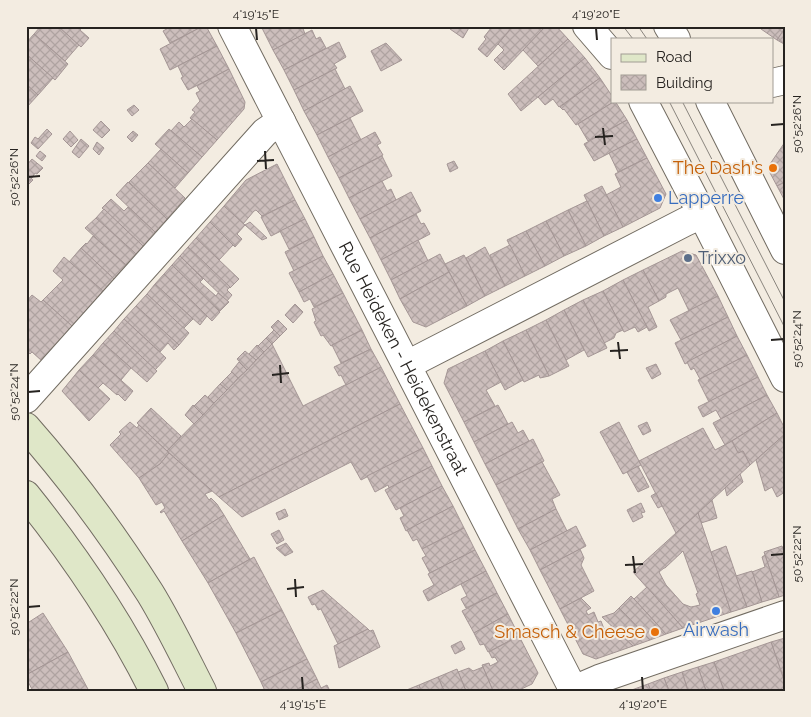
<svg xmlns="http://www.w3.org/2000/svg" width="811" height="717" viewBox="0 0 811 717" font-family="Raleway,sans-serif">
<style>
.building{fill:url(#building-cross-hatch);stroke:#a49695;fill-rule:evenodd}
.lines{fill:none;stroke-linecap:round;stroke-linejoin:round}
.minor-casing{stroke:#726c62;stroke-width:30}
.tertiary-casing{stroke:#726c62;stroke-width:30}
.secondary-casing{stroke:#726c62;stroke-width:30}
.minor{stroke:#fff;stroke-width:28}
.tertiary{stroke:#fff;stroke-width:28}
.secondary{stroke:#dfe7c8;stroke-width:28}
.tram{stroke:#8a857e;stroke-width:1}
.ticks{fill:none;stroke:#262320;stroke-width:2}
.food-dot{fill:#e8710a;stroke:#f3ece1;stroke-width:2}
.shop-dot{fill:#3f7fe0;stroke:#f3ece1;stroke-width:2}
.service-dot{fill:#5c6f8a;stroke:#f3ece1;stroke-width:2}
.labels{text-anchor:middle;stroke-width:4;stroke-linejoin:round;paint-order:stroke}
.food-label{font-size:18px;fill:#c56008;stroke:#f3ece1;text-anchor:end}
.shop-label{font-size:18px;fill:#366cbe;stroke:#f3ece1;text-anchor:start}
.service-label{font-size:18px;fill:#4e5e75;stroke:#f3ece1;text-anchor:start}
.street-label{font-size:18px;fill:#262320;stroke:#f3ece1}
.neatline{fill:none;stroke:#262320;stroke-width:2}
.ticks-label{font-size:12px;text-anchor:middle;fill:#262320}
</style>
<defs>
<pattern id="building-cross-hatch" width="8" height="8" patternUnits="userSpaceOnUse" patternTransform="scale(1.25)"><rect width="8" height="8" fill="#ccbebc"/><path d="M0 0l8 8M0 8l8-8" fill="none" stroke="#afa3a1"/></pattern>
</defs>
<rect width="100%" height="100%" fill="#f3ece1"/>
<g class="building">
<polygon points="41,26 58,26 79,45 65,61 34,34"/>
<polygon points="58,26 84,26 80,30 89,38 81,47"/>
<polygon points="172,26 203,26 170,43 163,31"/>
<polygon points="203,26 206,26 217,46 170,70 160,49"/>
<polygon points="266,26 302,26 305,34 273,50 262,28"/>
<polygon points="451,26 470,26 463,38 450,29"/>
<polygon points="489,26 513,26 487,57 478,49 486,39 484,37 491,28"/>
<polygon points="513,26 546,26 504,70 494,60 504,50 498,44"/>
<polygon points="546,26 556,26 568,39 538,66 523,50"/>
<polygon points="762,26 785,26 785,28 777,40 761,29"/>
<polygon points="785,28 785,44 784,44 777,40"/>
<polygon points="312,30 316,39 320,37 326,48 284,70 273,50"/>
<polygon points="34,34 68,64 55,80 26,54 26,43"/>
<polygon points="568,39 585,58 521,111 508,94"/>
<polygon points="339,42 346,57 334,64 337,68 294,90 284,70"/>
<polygon points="386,43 402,60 381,71 371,51"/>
<polygon points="217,46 229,69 188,90 181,78 183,77 178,66"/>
<polygon points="26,54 53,78 38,95 26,84"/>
<polygon points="585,58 600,78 559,107 553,99 545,105 538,97"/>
<polygon points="229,69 245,102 244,109 217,140 190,118 195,112 192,110 200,101 196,93 200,91 197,86"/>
<polygon points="335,69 345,89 304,111 294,90"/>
<polygon points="600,78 612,96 612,101 615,101 576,125 564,109 563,110 560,107"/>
<polygon points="26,84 38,95 26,108"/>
<polygon points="350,86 363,111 317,135 304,111"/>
<polygon points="615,101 627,120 588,141 578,124"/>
<polygon points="134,105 139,110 132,116 127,110"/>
<polygon points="350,118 361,140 328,157 317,135"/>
<polygon points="192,119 217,140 202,157 171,131 179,122 184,127"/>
<polygon points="627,120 637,139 594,161 584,144"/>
<polygon points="101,121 110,130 102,138 93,130"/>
<polygon points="47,129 52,134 38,149 31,143 35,137 38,139"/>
<polygon points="169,129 202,157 188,173 155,144"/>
<polygon points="70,131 78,140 71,147 63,139"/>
<polygon points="133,131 138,135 132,142 127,137"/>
<polygon points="375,132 381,143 377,145 383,155 339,178 328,157"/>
<polygon points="81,139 89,146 79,158 72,152"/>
<polygon points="637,139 647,158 618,172 609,153"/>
<polygon points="97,142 104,148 99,155 93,149"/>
<polygon points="785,142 785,182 777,186 769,171 770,164"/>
<polygon points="161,149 188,173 175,188 148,163"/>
<polygon points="40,151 46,156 42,161 36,156"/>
<polygon points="382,156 392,176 349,198 339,178"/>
<polygon points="647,158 666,194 660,208 623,227 606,195 621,187 615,174"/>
<polygon points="32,159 43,168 37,174 35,173 32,178 26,173 26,166"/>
<polygon points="454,161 458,168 450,172 447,164"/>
<polygon points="148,163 185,198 167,219 129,182"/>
<polygon points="277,164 295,200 262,216 256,210 254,211 243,224 224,206 246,180"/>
<polygon points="26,173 33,180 26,187"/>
<polygon points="382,181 387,191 391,189 396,200 360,219 349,198"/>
<polygon points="128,182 167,219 155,232 116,195"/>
<polygon points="785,182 785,201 777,186"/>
<polygon points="602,186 623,227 604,236 584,195"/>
<polygon points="411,192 421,211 370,238 360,219"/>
<polygon points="111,199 124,211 128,207 155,232 143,246 102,208"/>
<polygon points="295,200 305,219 271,236 261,217"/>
<polygon points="587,201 604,236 586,246 568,210"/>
<polygon points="224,206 245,225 237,234 242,239 235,247 210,222"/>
<polygon points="104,209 143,246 136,254 96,218"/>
<polygon points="568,210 586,246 564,256 546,221"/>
<polygon points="416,214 421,224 424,223 430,234 381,260 370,238"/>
<polygon points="96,218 136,254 126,265 85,228"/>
<polygon points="305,219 314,237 289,249 280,231"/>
<polygon points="546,221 564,256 545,266 526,231"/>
<polygon points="210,222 233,245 219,260 196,238"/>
<polygon points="250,222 267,238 262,240 245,225"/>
<polygon points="526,231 545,266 525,276 507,240"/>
<polygon points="93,236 126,265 114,279 81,248 86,243 87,244"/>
<polygon points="314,237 323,256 294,271 285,252"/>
<polygon points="196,238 239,279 230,288 188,247"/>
<polygon points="418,240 428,261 391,280 381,260"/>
<polygon points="510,245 525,276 505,286 490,255"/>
<polygon points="188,247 230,287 227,290 232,295 227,301 180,256"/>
<polygon points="485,247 505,286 485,296 466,258"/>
<polygon points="81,248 114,279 103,291 69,262"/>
<polygon points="682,251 696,255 718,296 689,311 678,288 666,294 666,297 659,301 643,270"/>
<polygon points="440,254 449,272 400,299 391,280"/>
<polygon points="464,255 485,296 467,306 445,264"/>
<polygon points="180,256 203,279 200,282 216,296 218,293 229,302 220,311 172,265"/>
<polygon points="323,256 333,274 299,292 289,273"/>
<polygon points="64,257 103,291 72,326 43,300 63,280 53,271"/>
<polygon points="172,265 220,312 212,321 164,274"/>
<polygon points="643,270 659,301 648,307 657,327 649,331 623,280"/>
<polygon points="449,272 467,306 426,327 413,322 400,299"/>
<polygon points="164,274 207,316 200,325 155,284"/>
<polygon points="333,274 343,293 314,307 310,299 304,302 299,292"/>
<polygon points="623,280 647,327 638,332 635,327 624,332 603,291"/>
<polygon points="155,284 193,319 183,329 147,294"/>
<polygon points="603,291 623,330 616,333 614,338 604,343 583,300"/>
<polygon points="343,293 362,330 331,346 323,335 321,336 314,322 316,321 312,309"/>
<polygon points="147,294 189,333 179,345 136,306"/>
<polygon points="32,295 41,302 43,300 72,326 42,361 32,352 30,354 26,350 26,302"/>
<polygon points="718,296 728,317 681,340 670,320"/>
<polygon points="583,300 607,348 588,357 564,310"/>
<polygon points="295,304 303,312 293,323 285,315"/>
<polygon points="136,306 179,345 174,350 168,343 160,352 124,319"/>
<polygon points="564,310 584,350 566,360 546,320"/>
<polygon points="728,317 737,336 685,364 675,343"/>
<polygon points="124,319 166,358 155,370 114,331"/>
<polygon points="278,320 287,329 280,336 271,327"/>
<polygon points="546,320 569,366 549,376 526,330"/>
<polygon points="274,330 280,336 272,344 266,338"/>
<polygon points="362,330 371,349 341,363 332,345"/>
<polygon points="526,330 549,376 540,378 539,375 524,382 503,341"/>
<polygon points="114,331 157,371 147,382 103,343"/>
<polygon points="737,336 747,355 700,379 694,368 691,370 687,362"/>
<polygon points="266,338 272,344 264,352 258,346"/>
<polygon points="503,341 523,380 505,390 485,351"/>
<polygon points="103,343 131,368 121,380 93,355"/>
<polygon points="272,344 303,406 381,367 400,404 219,497 167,451"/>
<polygon points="257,345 264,352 256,360 249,354"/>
<polygon points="371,349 381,367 346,385 341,375 339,376 334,367"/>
<polygon points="245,351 256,360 247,370 237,359"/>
<polygon points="485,351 501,382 486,390 495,406 464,422 444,383 448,369"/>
<polygon points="93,355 133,391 125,401 118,394 117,395 103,383 98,388 79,370"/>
<polygon points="747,355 758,377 709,402 698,380"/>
<polygon points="239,362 247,370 238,378 231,372"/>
<polygon points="656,364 661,374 652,379 646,368"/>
<polygon points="79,370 110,399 89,421 62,391"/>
<polygon points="232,372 238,378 227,390 220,384"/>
<polygon points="758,377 767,395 721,419 716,410 703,417 698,407"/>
<polygon points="220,384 227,390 214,403 208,397"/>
<polygon points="205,395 214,403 203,415 194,406"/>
<polygon points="767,395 777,413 725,445 713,423"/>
<polygon points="400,404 423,448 361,480 351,462 242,517 219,497"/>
<polygon points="193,405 203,415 194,424 185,415"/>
<polygon points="498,405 508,424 474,442 464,422"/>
<polygon points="151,408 181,436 167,451 137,423"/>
<polygon points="777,413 785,429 785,434 750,465 743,451 738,453 732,441"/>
<polygon points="130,422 137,428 139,425 169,453 160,464 139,478 110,445 121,434 119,432"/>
<polygon points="512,422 518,433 523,430 529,441 485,464 474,442"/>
<polygon points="619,422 641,465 623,474 600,432"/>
<polygon points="647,422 651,431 643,435 638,426"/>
<polygon points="703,428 715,450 732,441 738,453 743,451 750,465 676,533 639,461"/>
<polygon points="785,434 785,492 777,497 772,487 765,491 756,460"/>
<polygon points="533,439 544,461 496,485 485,464"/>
<polygon points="423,448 432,466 389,488 388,485 375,492 367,476"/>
<polygon points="169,453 212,491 205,494 209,500 211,498 217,504 224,515 182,541 164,511 161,513 160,512 165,508 162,502 156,505 139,478 160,464"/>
<polygon points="542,462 560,495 552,499 556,509 518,529 496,485"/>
<polygon points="432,466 442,486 396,510 385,490"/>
<polygon points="638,466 649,487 638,492 627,472"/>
<polygon points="740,474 743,482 727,496 725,488"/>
<polygon points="442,486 453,506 406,531 400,518 404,516 400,508"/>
<polygon points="656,493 662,506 658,508 651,496"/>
<polygon points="712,500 717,518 701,523 698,513"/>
<polygon points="641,503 645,512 641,513 643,517 633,522 627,510"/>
<polygon points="453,506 464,528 422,549 417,539 413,541 407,530"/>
<polygon points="285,509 288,516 279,520 276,513"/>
<polygon points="556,509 567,531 530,550 518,529"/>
<path d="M 698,513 L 731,612 L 683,628 L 633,572 ZM 683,551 L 698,593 L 696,594 L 700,605 L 691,607 L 683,604 L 666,585 L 659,572 L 664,568 L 665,568 Z"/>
<polygon points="224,515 250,559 208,583 182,541"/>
<polygon points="576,526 586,546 540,570 530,550"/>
<polygon points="464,528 475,550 430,573 422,558 426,556 422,549"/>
<polygon points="279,530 284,540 277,544 271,534"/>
<polygon points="286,543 293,552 285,556 276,548"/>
<polygon points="726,546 747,607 731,612 711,552"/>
<polygon points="782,546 785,555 785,595 779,597 764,552"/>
<polygon points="580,549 584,558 581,565 594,591 560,609 540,570"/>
<polygon points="475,550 486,571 428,601 423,591 434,585 428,574"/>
<polygon points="765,555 779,597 762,602 752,572 765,567 762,557"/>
<polygon points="254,557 282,610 236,633 208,583"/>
<polygon points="486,571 497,593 466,608 461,599 467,596 461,584"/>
<polygon points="752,571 762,602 747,607 736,576"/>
<polygon points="647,587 683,628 666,634 634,599"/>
<polygon points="323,590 368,629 338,644 321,609 318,610 315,604 312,605 308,597"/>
<polygon points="497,593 508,614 474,633 462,611"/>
<polygon points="631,596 634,599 666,634 650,640 619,608"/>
<polygon points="581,598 591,608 586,611 588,615 594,612 598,622 601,621 604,629 611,626 633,646 596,659 583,654 560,609"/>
<polygon points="619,608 650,640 633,646 602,617 614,613"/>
<polygon points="282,610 307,659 261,682 236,633"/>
<polygon points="43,613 68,652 26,675 26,624"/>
<polygon points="508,614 519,636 488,652 484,644 480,645 474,633"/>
<polygon points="368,629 370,631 373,630 380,647 339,668 334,646"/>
<polygon points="519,636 538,673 532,684 517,691 493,691 482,665 489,663 490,666 498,662 495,657 492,658 489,652"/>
<polygon points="785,638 785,683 771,642"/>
<polygon points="461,641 465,649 455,654 451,646"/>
<polygon points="771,642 785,683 785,691 724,691 714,662"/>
<polygon points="68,652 89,691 33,691 26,678 26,675"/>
<polygon points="307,659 317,679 294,691 265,691 261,682"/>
<polygon points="714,662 724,691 706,691 698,667"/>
<polygon points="483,667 493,691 466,691 458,672 469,668 473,671"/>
<polygon points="698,667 706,691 688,691 682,672"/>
<polygon points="457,669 466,691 444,691 438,677"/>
<polygon points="682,672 688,691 669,691 664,678"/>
<polygon points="438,677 444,691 421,691 419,685"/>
<polygon points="664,678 669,691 651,691 648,684"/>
<polygon points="317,679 321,688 327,685 330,691 294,691"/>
<polygon points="648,684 651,691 629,691"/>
<polygon points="419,685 421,691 404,691"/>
</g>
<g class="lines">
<g class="minor-casing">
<g id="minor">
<path id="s1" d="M 232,26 L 574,691"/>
<polyline points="772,83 785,80"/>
<polyline points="407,365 685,222 702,214"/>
<polyline points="26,399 265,132 281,121"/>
<polyline points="571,691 599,679 785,615"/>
</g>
</g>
<g class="tertiary-casing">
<g id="tertiary">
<polyline points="587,26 612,55"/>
<polyline points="668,26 676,39"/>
<polyline points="643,101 702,214 785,378"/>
<polyline points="710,101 785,250"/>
</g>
</g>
<g class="secondary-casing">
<g id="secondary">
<path d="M 26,427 C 72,479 113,535 150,593 C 169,624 185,658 202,691"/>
<path d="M 26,495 C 75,556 119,621 154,691"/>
</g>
</g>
<use href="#minor" class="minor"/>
<use href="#tertiary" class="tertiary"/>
<use href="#secondary" class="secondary"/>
<g class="tram">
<polyline points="623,26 633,39"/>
<polyline points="638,26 647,39"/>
<polyline points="669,101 785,328"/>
<polyline points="682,101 785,302"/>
</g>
</g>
<path class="ticks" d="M 256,28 L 257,40M 596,28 L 597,40M 771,125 L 784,124M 603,128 L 605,145M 595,137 L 613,136M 265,151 L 266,169M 257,161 L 274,160M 28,177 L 40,176M 771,340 L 784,339M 618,342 L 620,359M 610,351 L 628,350M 280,365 L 281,383M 272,375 L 289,373M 28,392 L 40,391M 771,555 L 784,554M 633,556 L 635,573M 625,565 L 643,564M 295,579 L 296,597M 287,589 L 304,587M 28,607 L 40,606M 302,677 L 303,690M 642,677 L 643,690"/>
<g class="food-dot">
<circle cx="773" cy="168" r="5"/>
<circle cx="655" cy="632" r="5"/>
</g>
<g class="shop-dot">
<circle cx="658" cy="198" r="5"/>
<circle cx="716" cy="611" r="5"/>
</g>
<circle class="service-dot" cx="688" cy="258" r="5"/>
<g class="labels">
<g class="food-label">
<text x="763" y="174">The Dash's</text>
<text x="645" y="638">Smasch &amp; Cheese</text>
</g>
<g class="shop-label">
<text x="668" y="204">Lapperre</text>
<text x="716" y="636" text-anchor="middle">Airwash</text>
</g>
<g class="service-label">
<text x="698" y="264">Trixxo</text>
</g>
<g class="street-label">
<text dy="6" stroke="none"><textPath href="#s1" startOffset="374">Rue Heideken - Heidekenstraat</textPath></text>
</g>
</g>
<rect width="811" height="717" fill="none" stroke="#f3ece1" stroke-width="55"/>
<rect x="611" y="38" width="162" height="65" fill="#f3ece1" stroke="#a19c94"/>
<rect x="621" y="54" width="25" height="8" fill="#dfe7c8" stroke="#a19c94"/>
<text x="656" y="62" font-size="15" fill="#262320">Road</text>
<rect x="621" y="75" width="25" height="15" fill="url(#building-cross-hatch)" stroke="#a19c94"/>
<text x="656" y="88" font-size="15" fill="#262320">Building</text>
<rect x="28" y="28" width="756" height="662" class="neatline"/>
<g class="ticks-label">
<text x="256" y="18">4°19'15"E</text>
<text x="596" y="18">4°19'20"E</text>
<text transform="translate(797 124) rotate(-90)" y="4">50°52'26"N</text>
<text transform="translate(14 177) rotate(-90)" y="4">50°52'26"N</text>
<text transform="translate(797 339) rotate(-90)" y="4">50°52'24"N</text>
<text transform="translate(14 392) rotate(-90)" y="4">50°52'24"N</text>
<text transform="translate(797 554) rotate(-90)" y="4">50°52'22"N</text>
<text transform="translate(14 607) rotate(-90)" y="4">50°52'22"N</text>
<text x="303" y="708">4°19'15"E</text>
<text x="643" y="708">4°19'20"E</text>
</g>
</svg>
